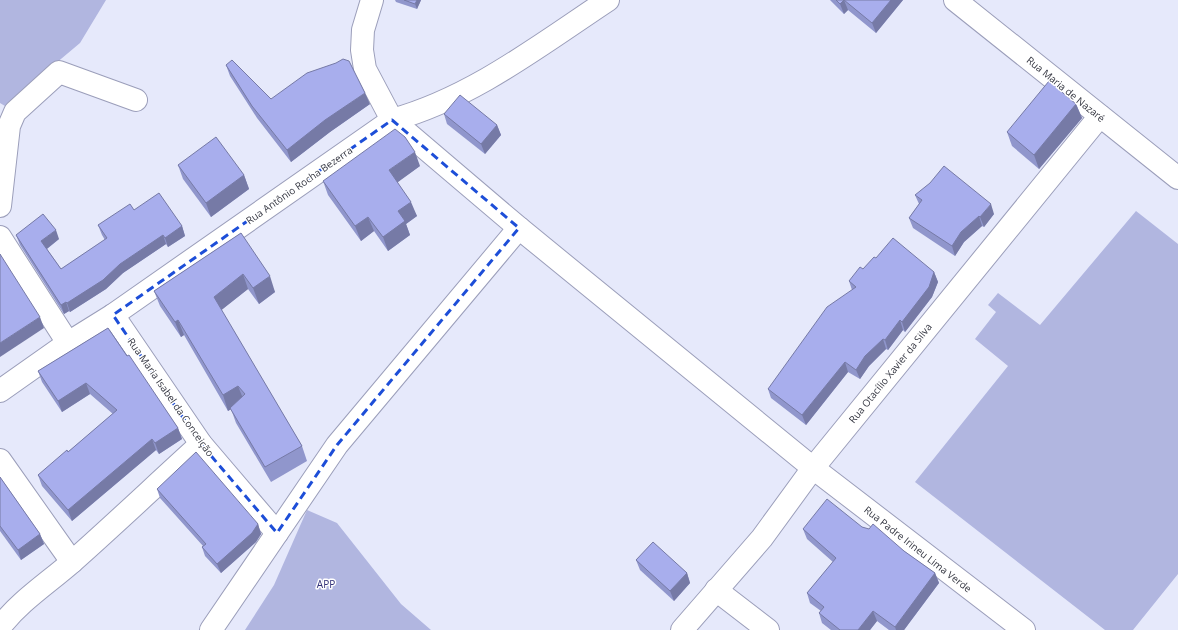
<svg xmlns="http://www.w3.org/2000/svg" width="1178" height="630" viewBox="0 0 1178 630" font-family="'Open Sans',sans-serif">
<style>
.green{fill:#b1b6e0}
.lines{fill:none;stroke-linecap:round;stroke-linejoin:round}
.minor-casing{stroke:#9b9eba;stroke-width:24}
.tertiary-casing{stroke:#9b9eba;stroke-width:24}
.minor{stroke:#fff;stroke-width:22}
.tertiary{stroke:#fff;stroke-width:22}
.wall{fill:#9096cc}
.shaded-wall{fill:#767aa6}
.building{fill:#a8aeed;stroke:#767aa6}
.marked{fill:none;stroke:#1d4ed8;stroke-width:3;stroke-dasharray:8 5;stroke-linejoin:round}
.labels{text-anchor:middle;stroke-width:3;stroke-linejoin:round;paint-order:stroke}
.street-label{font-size:10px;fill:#353742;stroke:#fff}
.park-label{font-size:10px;fill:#323078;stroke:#fff}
</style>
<rect width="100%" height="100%" fill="#e6e9fb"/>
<g class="green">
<polygon points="0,0 106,0 80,43 55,64 15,112 0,103"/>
<polygon points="1136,211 1178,244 1178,574 1133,630 1105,630 915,482 1008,366 975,339 996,312 988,305 998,293 1040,325"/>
<polygon points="307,510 337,523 401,604 431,630 245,630 274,585"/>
</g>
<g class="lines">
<g class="minor-casing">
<g id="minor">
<polyline points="372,0 363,30 362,50 365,69 392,120 519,228 813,468 1024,630"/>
<polyline points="955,0 1178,178"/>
<polyline points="0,206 9,126 15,112 59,72 136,100"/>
<polyline points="0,237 68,343"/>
<polyline points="113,315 201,444 277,533"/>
<polyline points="0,460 72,562"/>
<polyline points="716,590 768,630"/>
<path d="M 0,627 C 20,601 48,583 72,562 C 116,523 158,483 201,444"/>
<polyline points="211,630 337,445 519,228"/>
<polyline points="682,630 762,538 813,468 1100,116"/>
</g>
</g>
<g class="tertiary-casing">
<path id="tertiary" d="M 0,391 L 68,343 L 113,315 L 392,120 C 472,98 540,45 608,0"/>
</g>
<use href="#minor" class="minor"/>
<use href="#tertiary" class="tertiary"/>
</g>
<g class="wall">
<polygon points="395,0 421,0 417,9 396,2"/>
<polygon points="830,0 903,0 876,33 848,10 844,14"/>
<polygon points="226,65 271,99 370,104 330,132 291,162 257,118 230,76"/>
<polygon points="1076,104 1082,118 1039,169 1012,146 1007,132"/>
<polygon points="444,114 497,125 501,135 485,154 447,124"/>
<polygon points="178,165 244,175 249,189 211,217 183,179"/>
<polygon points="420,166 397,182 417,216 406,224 410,235 388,251 374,231 361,241 328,195 323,181"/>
<polygon points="915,195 994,214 984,227 982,226 964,242 955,256 913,228 909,218 919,204"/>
<polygon points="134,210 182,226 185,236 168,247 166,244 123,273 106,289 70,312 69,311 64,314 20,245 16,235 59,239 47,249 61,269 105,240 102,235 98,225"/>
<polygon points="241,233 275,292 259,304 248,289 221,310 302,446 307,461 271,482 236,423 231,409 228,411 184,335 181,337 160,306 154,291"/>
<polygon points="876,258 934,272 938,282 932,297 905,332 903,330 888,350 886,349 869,366 860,379 848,372 806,425 771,398 768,389 852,290 849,281"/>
<polygon points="108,328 178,428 182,439 159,454 156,450 72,521 42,486 38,475 68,452 113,414 90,394 62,412 42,382 38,371"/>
<polygon points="0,477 40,534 44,544 21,560 0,531"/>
<polygon points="157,489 258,524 261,534 256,542 221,573 205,556 202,547 203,546 160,498"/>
<polygon points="862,527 904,551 935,573 939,583 904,630 889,630 877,621 870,630 831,630 822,623 819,613 821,611 810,603 807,593 833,562 807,539 803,529"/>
<polygon points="636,560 687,573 690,583 674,601 640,570"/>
</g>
<g class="shaded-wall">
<polygon points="417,0 421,0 417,9 415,4"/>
<polygon points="844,0 848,10 844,14 840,4"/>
<polygon points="891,0 903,0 876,33 872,23"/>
<polygon points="365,93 370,104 330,132 291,162 287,150 325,120"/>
<polygon points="1076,104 1082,118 1039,169 1034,155"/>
<polygon points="497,125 501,135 485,154 481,144"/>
<polygon points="415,152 420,166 394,185 389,170"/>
<polygon points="244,175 249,189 211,217 206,203"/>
<polygon points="411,202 417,216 406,224 410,235 388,251 383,237 398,211"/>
<polygon points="991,204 994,214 984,227 980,217"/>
<polygon points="979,216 982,226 964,242 955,256 952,246 961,232"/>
<polygon points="368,217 374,231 361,241 355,226"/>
<polygon points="182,226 185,236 168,247 165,238"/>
<polygon points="56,230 59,239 44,251 41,241"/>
<polygon points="163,235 166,244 123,273 106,289 70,312 67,303 120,264"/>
<polygon points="934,272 938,282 932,297 905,332 902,322"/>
<polygon points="243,274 248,289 219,312 214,297"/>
<polygon points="270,276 275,292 259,304 253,288"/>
<polygon points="66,302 69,311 64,314 61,305"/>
<polygon points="40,317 44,328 0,357 0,343"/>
<polygon points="178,320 184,335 181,337 175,322"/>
<polygon points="900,320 903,330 888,350 885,340"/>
<polygon points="883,339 886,349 869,366 860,379 856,370 865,356"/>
<polygon points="845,362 848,372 806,425 802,415"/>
<polygon points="86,383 90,394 62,412 58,401"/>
<polygon points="238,386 244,401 228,411 223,395"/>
<polygon points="178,428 182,439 159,454 155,443"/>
<polygon points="152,439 156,450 72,521 68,510"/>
<polygon points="258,524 261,534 256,542 221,573 217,564"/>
<polygon points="40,534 44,544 21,560 18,550"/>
<polygon points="687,573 690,583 674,601 670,591"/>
<polygon points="935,573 939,583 904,630 896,630 895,627"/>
<polygon points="873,611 877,621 870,630 858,630"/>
</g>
<g class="building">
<polygon points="404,0 417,0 415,4"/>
<polygon points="836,0 891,0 872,23 844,0 840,4"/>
<polygon points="343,59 349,61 365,93 325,120 287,150 252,106 226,65 232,60 271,99 307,73 336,63"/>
<polygon points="1049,81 1076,104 1034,155 1007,132"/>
<polygon points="460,95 497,125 481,144 444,114"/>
<polygon points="395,129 405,137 415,152 389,170 411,202 398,211 405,221 383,237 368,217 355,226 323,181"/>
<polygon points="216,137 244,175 206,203 178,165"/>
<polygon points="944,166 991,204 980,217 979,216 961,232 952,246 909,218 922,200 915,195 930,183"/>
<polygon points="159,193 182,226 165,238 163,235 120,264 103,280 67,303 66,302 61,305 16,235 43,214 56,230 41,241 61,269 107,238 98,225 130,204 134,210"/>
<polygon points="241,233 270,276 253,288 243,274 214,297 302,446 265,467 230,408 245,394 238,386 223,395 178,320 175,322 154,291"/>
<polygon points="893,238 934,272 929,287 902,322 900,320 885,340 883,339 865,356 856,370 845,362 802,415 768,389 827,307 856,287 849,281 860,267 863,269 874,257 876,258"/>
<polygon points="0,254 40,317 0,343"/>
<polygon points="108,328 127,356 129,355 178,428 155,443 152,439 68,510 38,475 67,450 68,452 117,410 86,383 58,401 38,371"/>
<polygon points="196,452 258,524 252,533 217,564 202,547 206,544 157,489"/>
<polygon points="0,477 40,534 18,550 0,526"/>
<polygon points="827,499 862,527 869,529 873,524 904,551 935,573 895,627 873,611 858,630 840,630 819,613 824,607 807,593 836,558 803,529"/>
<polygon points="653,542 687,573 670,591 636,560"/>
</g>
<path class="marked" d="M 392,120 L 519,228 L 337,445 L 277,533 L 201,444 L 113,315 Z"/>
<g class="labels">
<g class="street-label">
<text transform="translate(1066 89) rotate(39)" y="4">Rua Maria de Nazaré</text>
<text transform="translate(299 185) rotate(-35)" y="4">Rua Antônio Rocha Bezerra</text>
<text transform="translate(890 373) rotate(-51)" y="4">Rua Otacílio Xavier da Silva</text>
<text transform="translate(171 397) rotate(55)" y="4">Rua Maria Isabel da Conceição</text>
<text transform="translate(918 549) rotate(38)" y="4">Rua Padre Irineu Lima Verde</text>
</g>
<g class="park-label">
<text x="326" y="588">APP</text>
</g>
</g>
</svg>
